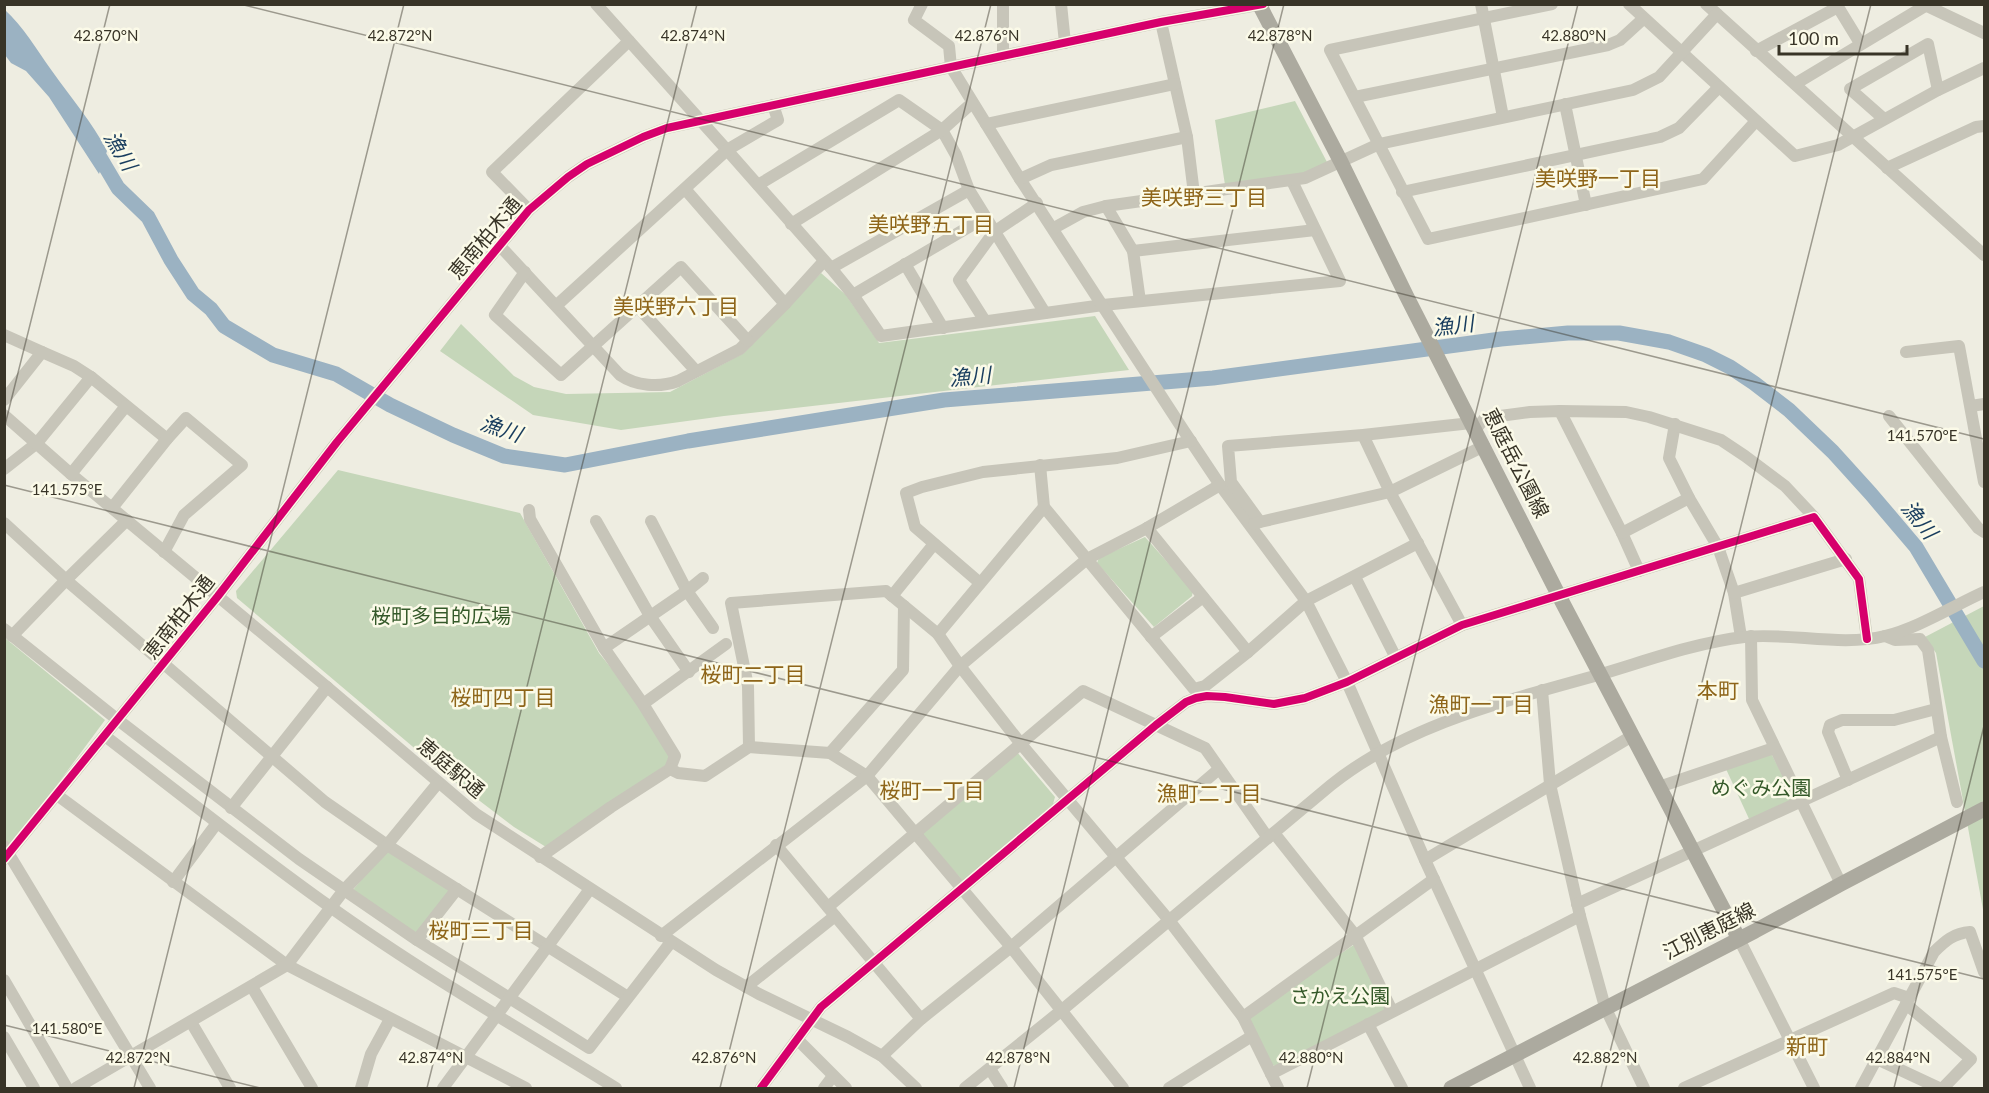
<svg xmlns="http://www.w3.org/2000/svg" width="1989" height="1093" viewBox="0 0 1989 1093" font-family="Lato,'Noto Sans JP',sans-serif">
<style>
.green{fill:#c5d6b9}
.water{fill:#9bb2c2}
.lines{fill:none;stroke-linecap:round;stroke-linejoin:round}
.river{stroke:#9bb2c2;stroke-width:15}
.minor{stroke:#c7c5b9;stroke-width:12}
.major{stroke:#acaa9f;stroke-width:15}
.cycleway-casing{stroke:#fbfae8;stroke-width:11}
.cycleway{stroke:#d6006c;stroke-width:8}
.ticks{fill:none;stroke:#383427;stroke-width:1.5;stroke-opacity:0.45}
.labels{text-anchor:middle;stroke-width:5;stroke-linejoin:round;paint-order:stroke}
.street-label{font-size:20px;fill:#383427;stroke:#fbfae8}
.park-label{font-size:20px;fill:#345929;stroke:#fbfae8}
.water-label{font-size:21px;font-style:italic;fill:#193d5e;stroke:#fbfae8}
.neighbourhood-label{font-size:21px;fill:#8e6519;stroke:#fbfae8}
.ticks-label{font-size:15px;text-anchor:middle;fill:#383427;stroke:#fbfae8;stroke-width:5;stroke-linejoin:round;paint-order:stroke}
</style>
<rect width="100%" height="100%" fill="#eeede1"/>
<g class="green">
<polygon points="1295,101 1328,164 1316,173 1225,185 1215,120"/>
<polygon points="821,273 846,295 879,343 1095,316 1129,370 724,416 621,430 533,415 440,351 461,324 514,376 534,387 566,394 670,392 744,353"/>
<polygon points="338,470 520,513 599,653 640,704 669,756 666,765 546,847 514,827 451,779 237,598 236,591"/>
<polygon points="1145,537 1193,591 1192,596 1154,627 1097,563 1099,558"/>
<polygon points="1984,606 1984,915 1936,653 1925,637"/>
<polygon points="5,638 105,720 5,855"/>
<polygon points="1017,752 1055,797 1053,804 963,881 920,833"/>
<polygon points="1771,753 1795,800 1750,821 1726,769"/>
<polygon points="389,851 450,891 416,933 352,891 385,852"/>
<polygon points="1355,944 1386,1010 1278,1067 1272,1065 1248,1016"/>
</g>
<path class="water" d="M 4,9 C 24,27 36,49 52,71 C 71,98 92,122 107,151 L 99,174 L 49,97 L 26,71 L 11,63 L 5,55 Z"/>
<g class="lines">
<polyline class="river" points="92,144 118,188 148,217 171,260 193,294 211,309 224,326 273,355 336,374 390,405 453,435 504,456 565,465 688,441 944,400 1213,378 1501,339 1568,333 1619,333 1669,342 1706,355 1730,367 1754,383 1789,410 1833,452 1871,494 1916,547 1984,661"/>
<g class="minor">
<polyline points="596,4 727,150 831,268 853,295 881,336 1103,305 1340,281 1292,181"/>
<polyline points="922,4 914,20 949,46 951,67 1020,179 1184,431 1220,485 1306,601 1347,682 1425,860 1530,1088"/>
<polyline points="1003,4 1003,56"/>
<polyline points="1061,4 1065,43"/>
<polyline points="1481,4 1503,117"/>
<polyline points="1552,4 1330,50 1428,239 1703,179 1756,121"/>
<polyline points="1629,4 1795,156 1838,145 1938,90 1984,68"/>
<polyline points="1706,4 1984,255"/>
<polyline points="1923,4 1984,33"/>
<polyline points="1161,22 1187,137 1194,194"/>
<polyline points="1756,51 1838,7 1860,43"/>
<polyline points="1795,84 1925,6"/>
<polyline points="1355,97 1608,45 1620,40 1643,19"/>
<polyline points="1565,104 1586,205"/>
<polyline points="1884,119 1850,89 1928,44 1938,90"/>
<polyline points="986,124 1175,84"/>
<polyline points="1887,168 1976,127 1984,126"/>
<polyline points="1020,179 1051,165 1187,137"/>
<polyline points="758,185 899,100 942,130 956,155 969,190 1045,313"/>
<polyline points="685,189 785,304"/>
<polyline points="1402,192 1660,137 1679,128 1719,87"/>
<polyline points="1106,206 1133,251 1315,230"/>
<polyline points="529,210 492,172 629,41"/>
<polyline points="791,224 942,130 972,103"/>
<polyline points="1054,228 1083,212 1106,206 1305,178 1379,144 1633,90 1659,77 1717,14"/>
<path d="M 500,246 L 620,375 C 636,386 659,388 678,381 L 740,349 L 785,304 L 824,261"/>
<polyline points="1133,251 1140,301"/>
<polyline points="905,264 943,328"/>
<polyline points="831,268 969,190"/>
<polyline points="525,272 495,315 561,375 681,267 748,341"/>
<polyline points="853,295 984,218"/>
<polyline points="557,305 727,150 778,120 773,105"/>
<polyline points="638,307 696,371"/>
<polyline points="985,321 959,280 994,232 1037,203"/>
<polyline points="4,335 42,352"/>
<polyline points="1906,352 1959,346 1984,482"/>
<polyline points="91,377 167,439"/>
<polyline points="4,400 42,352 74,366 91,377 37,443 4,469"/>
<polyline points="1971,406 1984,404"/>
<polyline points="1560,411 1622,533 1639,571"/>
<polyline points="4,415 71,474 327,687 476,814 716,970 759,994 848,1037 882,1056 916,1088"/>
<polyline points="1889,416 1978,528 1984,532"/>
<polyline points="1675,424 1669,458 1689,498 1718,547 1734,593 1741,637"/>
<polyline points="1475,430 1485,418 1530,412 1560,411 1626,412 1649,417 1721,440 1745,456 1785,486 1814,517"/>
<polyline points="1363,435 1390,492 1462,625"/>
<polyline points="1040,465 1044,507 1194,689 1205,686 1248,652 1306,601 1418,543"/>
<polyline points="71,474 126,406"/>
<polyline points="112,508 167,439 186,418 242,465 184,515 164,552"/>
<polyline points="529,510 530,519 604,648 643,704 675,756 670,769 611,807 540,857"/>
<polyline points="596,521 650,616 689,672"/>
<polyline points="651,521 687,591 713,628"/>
<polyline points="1260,522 1231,482 1228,446 1363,435 1471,423"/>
<polyline points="4,523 66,580 325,802 387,845 628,997"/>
<polyline points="1254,524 1260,522 1390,492 1484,446"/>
<polyline points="1147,528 1248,652"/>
<polyline points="1622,533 1689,498"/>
<polyline points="1355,577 1396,658"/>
<polyline points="980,583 915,527 906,493 922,487 983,472 1117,458 1191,441"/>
<polyline points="1734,593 1846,559"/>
<polyline points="892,596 934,544"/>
<polyline points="4,629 118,720 299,859 417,940 589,1048 671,942"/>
<polyline points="938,634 1044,507"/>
<polyline points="12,636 66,580 127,520"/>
<polyline points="1751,636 1752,700 1841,884"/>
<polyline points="1885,636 1895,640 1920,639 1928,650 1941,737 1957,802"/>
<polyline points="1151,637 1203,597"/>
<polyline points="604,648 687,591 703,578"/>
<polyline points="1542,690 1550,784 1580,916 1605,1007 1644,1088"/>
<polyline points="643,704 726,644"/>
<path d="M 105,736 C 179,793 253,852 329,906 C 421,972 520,1029 616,1088"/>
<polyline points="749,747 748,686 731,603 886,591 938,634 960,666 1021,744 1168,919 1243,1017 1278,1088"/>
<polyline points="830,753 903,670 904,606"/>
<polyline points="670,769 678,773 705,776 749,747 830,753 867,776 1011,947 1123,1088"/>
<polyline points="1848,780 1828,732 1830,725 1842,720 1894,720 1936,709"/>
<polyline points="1659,787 1774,748"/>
<polyline points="57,795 287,965 526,1088"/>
<polyline points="231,808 327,687"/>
<polyline points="1274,833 1355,935 1392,1011"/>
<polyline points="776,845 921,1019"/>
<polyline points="4,846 150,1088"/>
<polyline points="4,859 218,596 337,442 529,210 568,177 587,164 643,137 667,128 1161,22 1263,4"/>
<polyline points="1425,860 1632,736"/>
<polyline points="173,882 217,823"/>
<polyline points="1577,904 1941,737"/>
<polyline points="828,907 1083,691 1205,748 1268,838"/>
<polyline points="661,936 867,776 960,666 1087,559 1147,528 1220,485"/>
<polyline points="1739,939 1814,1088"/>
<polyline points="417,940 457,889"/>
<polyline points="4,980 67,1088"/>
<polyline points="252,987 312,1088"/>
<polyline points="746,987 835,916"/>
<polyline points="1906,1004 1971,1059 1943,1088"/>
<polyline points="1243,1017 1434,879"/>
<polyline points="191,1022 230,1088"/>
<polyline points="1368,1024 1402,1088"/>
<polyline points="4,1037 34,1088"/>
<polyline points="797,1039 846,1088"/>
<polyline points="882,1056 921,1019 1011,947 1219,769"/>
<polyline points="1877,1059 1939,1088"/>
<polyline points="990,1069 1002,1088"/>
<polyline points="1271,1074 1580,916"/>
<polyline points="76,1088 287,965 344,890 387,845 438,783"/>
<polyline points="361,1088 371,1054 390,1019"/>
<polyline points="443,1088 590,889"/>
<polyline points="761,1088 821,1007 1156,725 1186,702 1196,698 1207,696 1225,697 1274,704 1305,698 1347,682 1462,625 1814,517 1859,579 1867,639"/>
<polyline points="824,1088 833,1076"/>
<path d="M 965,1088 L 1062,1010 L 1331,785 C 1407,724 1506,701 1598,675 C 1646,661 1694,643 1744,637 C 1789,632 1840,647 1885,636 C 1916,629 1955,605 1984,592"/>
<polyline points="1169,1088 1252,1036"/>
<polyline points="1684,1088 1894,993 1909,998"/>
<path d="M 1861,1088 L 1934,952 C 1945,941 1954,933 1970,932 L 1984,972"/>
</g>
<g class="major">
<polyline points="1259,4 1341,162 1407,297 1558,594 1739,939"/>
<polyline points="1451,1088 1755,931 1841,884 1984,809"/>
</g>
<g class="cycleway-casing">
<g id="cycleway">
<polyline points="4,859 218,596 337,442 529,210 568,177 587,164 643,137 667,128 1161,22 1263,4"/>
<polyline points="761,1088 821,1007 1156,725 1186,702 1196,698 1207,696 1225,697 1274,704 1305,698 1347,682 1462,625 1814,517 1859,579 1867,639"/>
</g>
</g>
<use href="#cycleway" class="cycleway"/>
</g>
<path class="ticks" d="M 240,4 L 1984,439M 4,429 L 110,4M 4,485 L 1984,979M 4,1025 L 260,1088M 134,1088 L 404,4M 427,1088 L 697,4M 720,1088 L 991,4M 1014,1088 L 1284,4M 1307,1088 L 1578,4M 1601,1088 L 1871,4M 1894,1088 L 1984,726"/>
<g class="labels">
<g class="street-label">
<text transform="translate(485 238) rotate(-50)" y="7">恵南柏木通</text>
<text transform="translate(1516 463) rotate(63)" y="7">恵庭岳公園線</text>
<text transform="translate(179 617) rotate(-52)" y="7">恵南柏木通</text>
<text transform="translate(451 768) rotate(40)" y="7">恵庭駅通</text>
<text transform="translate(1709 931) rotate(-27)" y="7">江別恵庭線</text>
</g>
<g class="park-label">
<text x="441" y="623">桜町多目的広場</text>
<text x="1761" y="795">めぐみ公園</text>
<text x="1340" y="1003">さかえ公園</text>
</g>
<g class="water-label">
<text transform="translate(120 151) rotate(59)" y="7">漁川</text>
<text transform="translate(1453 326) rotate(-7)" y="7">漁川</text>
<text transform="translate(970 377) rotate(-5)" y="7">漁川</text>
<text transform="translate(501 429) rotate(19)" y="7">漁川</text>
<text transform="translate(1919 520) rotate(51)" y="7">漁川</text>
</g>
<g class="neighbourhood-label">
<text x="1598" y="186">美咲野一丁目</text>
<text x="1204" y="205">美咲野三丁目</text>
<text x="931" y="232">美咲野五丁目</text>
<text x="676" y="314">美咲野六丁目</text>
<text x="753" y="682">桜町二丁目</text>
<text x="1718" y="698">本町</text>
<text x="503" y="705">桜町四丁目</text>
<text x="1481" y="712">漁町一丁目</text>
<text x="932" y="798">桜町一丁目</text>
<text x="1209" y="801">漁町二丁目</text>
<text x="481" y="938">桜町三丁目</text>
<text x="1807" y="1054">新町</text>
</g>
</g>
<g class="ticks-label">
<text x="400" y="41">42.872°N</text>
<text x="693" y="41">42.874°N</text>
<text x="987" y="41">42.876°N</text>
<text x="1280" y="41">42.878°N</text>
<text x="1574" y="41">42.880°N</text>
<text x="106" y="41">42.870°N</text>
<text x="1922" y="441">141.570°E</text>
<text x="67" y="495">141.575°E</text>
<text x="1922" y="980">141.575°E</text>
<text x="67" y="1034">141.580°E</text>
<text x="138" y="1063">42.872°N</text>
<text x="431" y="1063">42.874°N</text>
<text x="724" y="1063">42.876°N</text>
<text x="1018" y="1063">42.878°N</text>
<text x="1311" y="1063">42.880°N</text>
<text x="1605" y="1063">42.882°N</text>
<text x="1898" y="1063">42.884°N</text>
</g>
<rect width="1989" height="1093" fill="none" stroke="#383427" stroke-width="12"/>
<path d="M1779 45v9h128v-9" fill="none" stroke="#383427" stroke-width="3"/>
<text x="1788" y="45" font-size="18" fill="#383427" stroke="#fbfae8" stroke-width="4.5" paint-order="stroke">100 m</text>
</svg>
